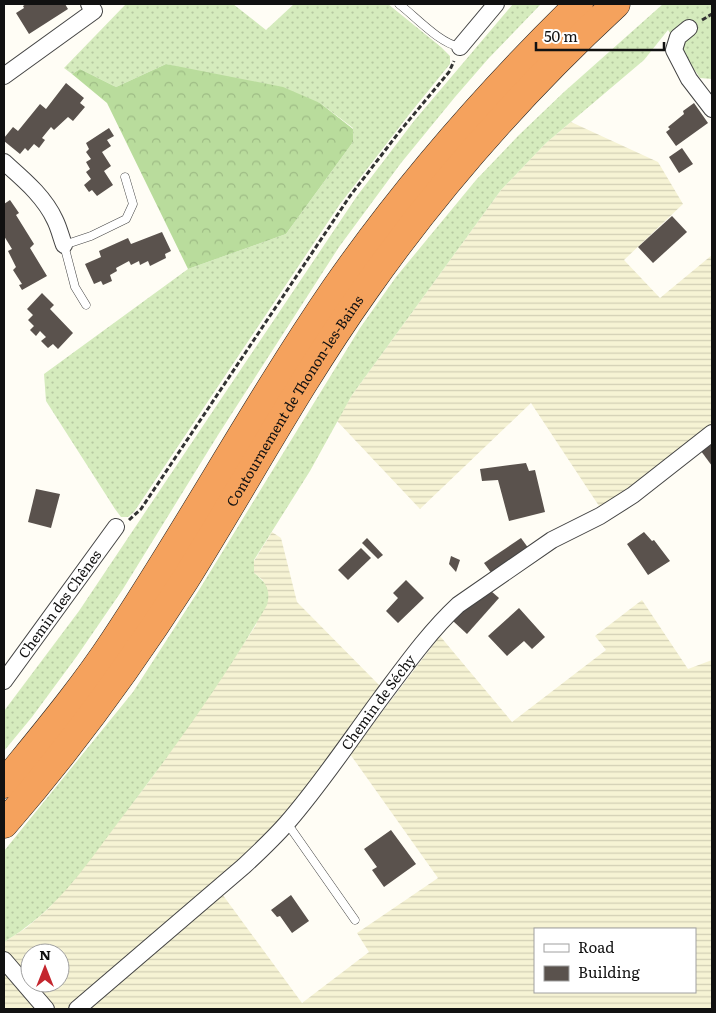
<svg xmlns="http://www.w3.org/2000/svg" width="716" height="1013" viewBox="0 0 716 1013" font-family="Literata,serif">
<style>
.farmland{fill:url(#farmland-rules);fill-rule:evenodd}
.grass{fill:url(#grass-dots)}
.forest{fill:url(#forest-crowns)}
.building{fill:#5a524d}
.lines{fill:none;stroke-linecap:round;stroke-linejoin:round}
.lane-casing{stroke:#444;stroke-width:9}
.street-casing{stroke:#444;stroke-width:18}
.highway-casing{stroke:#222;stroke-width:29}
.path{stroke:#333;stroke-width:3;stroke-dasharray:5 2.5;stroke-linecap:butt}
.lane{stroke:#fff;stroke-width:8}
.street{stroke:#fff;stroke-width:16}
.highway{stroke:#f5a25d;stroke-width:28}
.labels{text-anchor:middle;stroke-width:5;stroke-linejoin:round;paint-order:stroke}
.street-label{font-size:14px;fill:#111;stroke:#fff}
</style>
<defs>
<pattern id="farmland-rules" width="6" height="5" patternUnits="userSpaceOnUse" patternTransform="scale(1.25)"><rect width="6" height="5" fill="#f6f3d4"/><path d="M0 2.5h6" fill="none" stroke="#d2cfb5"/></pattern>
<pattern id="grass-dots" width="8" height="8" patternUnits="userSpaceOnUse" patternTransform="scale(1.25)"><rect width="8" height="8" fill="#d5ebbd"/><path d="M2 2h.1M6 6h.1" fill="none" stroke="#b6c8a1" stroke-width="1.8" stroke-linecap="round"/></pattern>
<pattern id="forest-crowns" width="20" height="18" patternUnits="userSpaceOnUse" patternTransform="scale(1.25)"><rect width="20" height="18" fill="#b9dc9c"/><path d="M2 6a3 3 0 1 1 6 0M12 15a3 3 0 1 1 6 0" fill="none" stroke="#9ebc85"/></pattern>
</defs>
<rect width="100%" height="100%" fill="#fffdf5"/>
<g class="farmland">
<polygon points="571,122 658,162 683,204 624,260 660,298 712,255 712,424 672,458 601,509 531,403 420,509 337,421 352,395 501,190 546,143"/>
<path d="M 272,532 L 281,538 L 297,602 L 381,687 L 301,796 L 256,845 L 214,883 L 302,1003 L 369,952 L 357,933 L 438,878 L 350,754 L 440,636 L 512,722 L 606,650 L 595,636 L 642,600 L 688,669 L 712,660 L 712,1009 L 4,1009 L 4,942 L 26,928 L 48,909 L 72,882 L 151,779 L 210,695 L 256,625 L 263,580 L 254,573 L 254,561 ZM 535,929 L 695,929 L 695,992 L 535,992 ZM 30,953 L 60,953 L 60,983 L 30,983 Z"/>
</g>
<g class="grass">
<polygon points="126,4 233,4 266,30 294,4 388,4 441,47 450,56 450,64 411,112 340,204 134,512 128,517 121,517 115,509 46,401 44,374 188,269 286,234 353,142 353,128 320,103 166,64 116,87 80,69 72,74 64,68"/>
<polygon points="513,4 541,4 488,59 455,97 401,163 339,247 218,435 123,589 77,656 32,717 4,751 4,711 79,611 357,196 414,121"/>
<path d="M 663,4 L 712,4 L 712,79 L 700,78 L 668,30 L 644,60 L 546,143 L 501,190 L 352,395 L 310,471 L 254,560 L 254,573 C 266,582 271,590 267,605 C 225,678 175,748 123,816 C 94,854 66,898 26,927 C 19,933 11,937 4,942 L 4,851 L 133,692 L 199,590 L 360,328 L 396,277 L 476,180 L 519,135 L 564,92 Z"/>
</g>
<polygon class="forest" points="166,64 283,87 320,103 353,129 353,142 286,234 188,269 107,103 72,74 80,69 116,87"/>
<g class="building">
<polygon points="26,4 65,4 68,9 29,34 16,13 24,8 23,6"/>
<polygon points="66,83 84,98 80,103 85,107 73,121 68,117 54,130 51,127 42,138 45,140 39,148 34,144 28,151 25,148 20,154 4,141 4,138 13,127 18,131 40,104 46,109"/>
<polygon points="694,103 708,123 676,146 666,132 670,129 668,127 684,114 683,111"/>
<polygon points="109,128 114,136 107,140 111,146 102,152 111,166 104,171 113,185 97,196 92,190 89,192 84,185 91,179 86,172 90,169 86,162 91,159 86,152 89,149 86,143"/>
<polygon points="682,148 693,164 679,173 669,157"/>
<polygon points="10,200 19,213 16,215 34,244 30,248 47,276 22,290 19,285 22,284 13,270 16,267 8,251 12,249 4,236 4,204"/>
<polygon points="672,216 687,232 653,263 638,247"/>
<polygon points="162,232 171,251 165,254 166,258 150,266 148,261 140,265 139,261 131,265 129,261 116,268 117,271 110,275 112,281 103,285 101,281 94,284 85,264 101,257 99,251 128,238 131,244"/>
<polygon points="42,293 54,305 50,309 73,333 58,349 53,344 48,348 41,341 46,337 40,331 36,336 30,330 34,326 28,320 33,315 27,309"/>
<polygon points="712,442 712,466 701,451"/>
<polygon points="526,463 529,471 535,470 545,512 509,521 498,480 482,481 480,469"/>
<polygon points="36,489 60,494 51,528 28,522"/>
<polygon points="644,532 652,541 654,540 670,561 648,575 627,544"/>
<polygon points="367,538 383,555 378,559 362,543"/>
<polygon points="521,538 529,549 492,574 484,563"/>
<polygon points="361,548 371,558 348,580 338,570"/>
<polygon points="451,556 460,560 456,572 449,564"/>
<polygon points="406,580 424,598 398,623 386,611 398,598 393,593"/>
<polygon points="491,591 499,598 467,634 453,621 472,601"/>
<polygon points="519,608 545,637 532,649 524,641 507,656 488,636"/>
<polygon points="391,830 416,864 384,887 372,870 377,867 364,849"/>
<polygon points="291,895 309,921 292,933 280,916 277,917 271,910"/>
</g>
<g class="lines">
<g class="lane-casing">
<g id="lane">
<path d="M 399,4 C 416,17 439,43 460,47"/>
<polyline points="86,305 75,287 64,245 91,236 126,219 133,204 125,177"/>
<polyline points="287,823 355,920"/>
</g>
</g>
<g class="street-casing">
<g id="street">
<polyline points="689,28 678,37 674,50 689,79 712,109"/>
<polyline points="460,47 496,4"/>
<polyline points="4,76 94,11 89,4"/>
<path d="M 4,162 C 23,179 44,196 55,220 C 59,228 61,237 64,245"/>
<path id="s1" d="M 4,681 L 116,527"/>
<polyline points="4,960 46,1009"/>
<path id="s2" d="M 77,1009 L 244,866 C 259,852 274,838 287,823 C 321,784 350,740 381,698 C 405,666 429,632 458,605 L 552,540 L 600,516 L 633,495 L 712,433"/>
</g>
</g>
<g class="highway-casing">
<g id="highway">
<path d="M 4,784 C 42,737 81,691 114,641 C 191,525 257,403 335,289 C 406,187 490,91 579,4"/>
<path id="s3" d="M 4,824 C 70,748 130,666 185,580 C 245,484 299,383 365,290 C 438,186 523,90 616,4"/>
</g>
</g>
<g class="path">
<polyline points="702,20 712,14"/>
<polyline points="129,520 141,509 350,196 400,131 449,72 454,61"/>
</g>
<use href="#lane" class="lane"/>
<use href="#street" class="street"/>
<use href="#highway" class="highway"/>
</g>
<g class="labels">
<g class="street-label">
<text dy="5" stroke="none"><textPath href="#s3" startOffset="514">Contournement de Thonon-les-Bains</textPath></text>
<text dy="5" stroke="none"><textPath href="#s1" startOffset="95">Chemin des Chênes</textPath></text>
<text dy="5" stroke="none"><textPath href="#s2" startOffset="432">Chemin de Séchy</textPath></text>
</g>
</g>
<rect width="716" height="1013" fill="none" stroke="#111111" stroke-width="10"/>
<rect x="534" y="928" width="162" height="65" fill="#ffffff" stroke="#a0a0a0"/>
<rect x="544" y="944" width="25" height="8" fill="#ffffff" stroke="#a0a0a0"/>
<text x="578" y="953" font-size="15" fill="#111111">Road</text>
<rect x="544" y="966" width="25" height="15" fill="#5a524d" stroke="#a0a0a0"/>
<text x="578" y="978" font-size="15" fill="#111111">Building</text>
<g transform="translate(45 968)"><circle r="24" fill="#ffffff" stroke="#a0a0a0"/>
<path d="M0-4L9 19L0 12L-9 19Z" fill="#c4262e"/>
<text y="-8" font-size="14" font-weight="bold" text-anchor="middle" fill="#111111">N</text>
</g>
<path d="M536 42v8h128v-8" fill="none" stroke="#111111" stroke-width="2.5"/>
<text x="544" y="42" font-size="15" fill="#111111" stroke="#ffffff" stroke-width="4" paint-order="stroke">50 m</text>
</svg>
